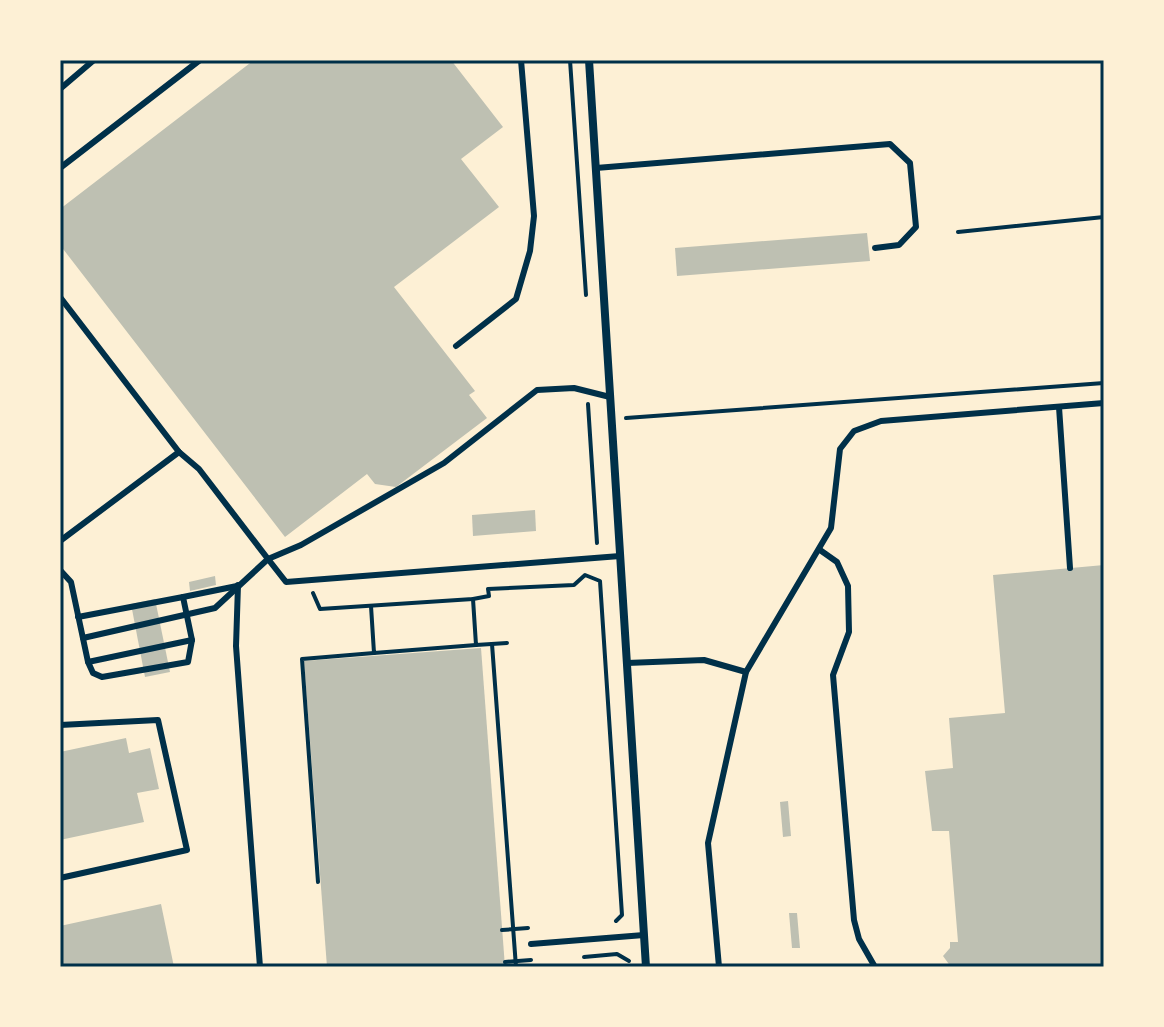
<svg xmlns="http://www.w3.org/2000/svg" width="1164" height="1027" viewBox="0 0 1164 1027" font-family="Jost,sans-serif">
<style>
.building{fill:#bec0b2}
.lines{fill:none;stroke-linecap:round;stroke-linejoin:round}
.path{stroke:#003049;stroke-width:4}
.service{stroke:#003049;stroke-width:6}
.minor{stroke:#003049;stroke-width:8}
.neatline{fill:none;stroke:#003049;stroke-width:3}
</style>
<rect width="100%" height="100%" fill="#fdf0d5"/>
<g class="building">
<polygon points="254,60 451,60 503,127 461,159 499,207 394,287 475,391 469,395 487,418 396,487 375,484 367,474 285,537 60,245 60,209"/>
<polygon points="867,233 870,261 677,276 675,248"/>
<polygon points="535,510 536,531 473,536 472,515"/>
<polygon points="1104,565 1104,967 951,967 943,956 950,948 950,942 958,942 949,831 932,831 925,771 953,768 949,718 1005,713 993,575"/>
<polygon points="215,576 216,585 190,591 189,582"/>
<polygon points="155,599 170,672 145,677 131,604"/>
<polygon points="481,648 505,967 327,967 304,661"/>
<polygon points="126,738 129,753 150,748 159,789 137,793 144,822 60,840 60,752"/>
<polygon points="788,801 791,836 783,837 780,802"/>
<polygon points="161,904 174,967 60,967 60,926"/>
<polygon points="789,913 797,913 800,948 792,948"/>
</g>
<g class="lines">
<g class="path">
<polyline points="570,60 586,295"/>
<polyline points="958,232 1104,217"/>
<polyline points="588,404 597,543"/>
<polyline points="626,418 1104,383"/>
<polyline points="313,593 320,609 473,599 489,596 488,589 574,585 585,575 600,581 622,915 616,921"/>
<polyline points="473,599 476,645 507,643"/>
<polyline points="371,606 374,653 476,645"/>
<polyline points="492,644 516,967"/>
<polyline points="318,882 302,659 374,653"/>
<polyline points="502,930 528,928"/>
<polyline points="584,957 617,954 629,961"/>
<polyline points="505,962 531,960"/>
</g>
<g class="service">
<polyline points="60,89 94,60"/>
<polyline points="60,168 200,60"/>
<polyline points="596,168 890,144 910,163 916,227 899,245 875,248"/>
<polyline points="60,297 179,452 199,469 268,559 301,545 444,463 537,390 574,388 610,397"/>
<polyline points="456,346 516,299 530,251 534,216 521,60"/>
<polyline points="1059,407 1070,568"/>
<polyline points="60,541 179,452"/>
<polyline points="820,550 837,562 848,586 849,632 833,675 854,920 859,939 875,967"/>
<polyline points="60,570 71,582 88,662 93,673 102,677 188,662 192,640 183,597 237,586"/>
<polyline points="238,585 236,646 260,967"/>
<polyline points="78,617 183,597"/>
<polyline points="83,638 215,608 268,559 286,582 620,556"/>
<polyline points="88,662 192,640"/>
<polyline points="627,663 704,660 746,672"/>
<polyline points="60,725 158,720 187,850 60,878"/>
<polyline points="531,944 644,935"/>
<polyline points="719,967 708,843 746,672 831,528 840,449 854,431 881,421 1104,403"/>
</g>
<polyline class="minor" points="589,60 646,967"/>
</g>
<rect width="1164" height="1027" fill="none" stroke="#fdf0d5" stroke-width="124"/>
<rect x="62" y="62" width="1040" height="903" class="neatline"/>
</svg>
